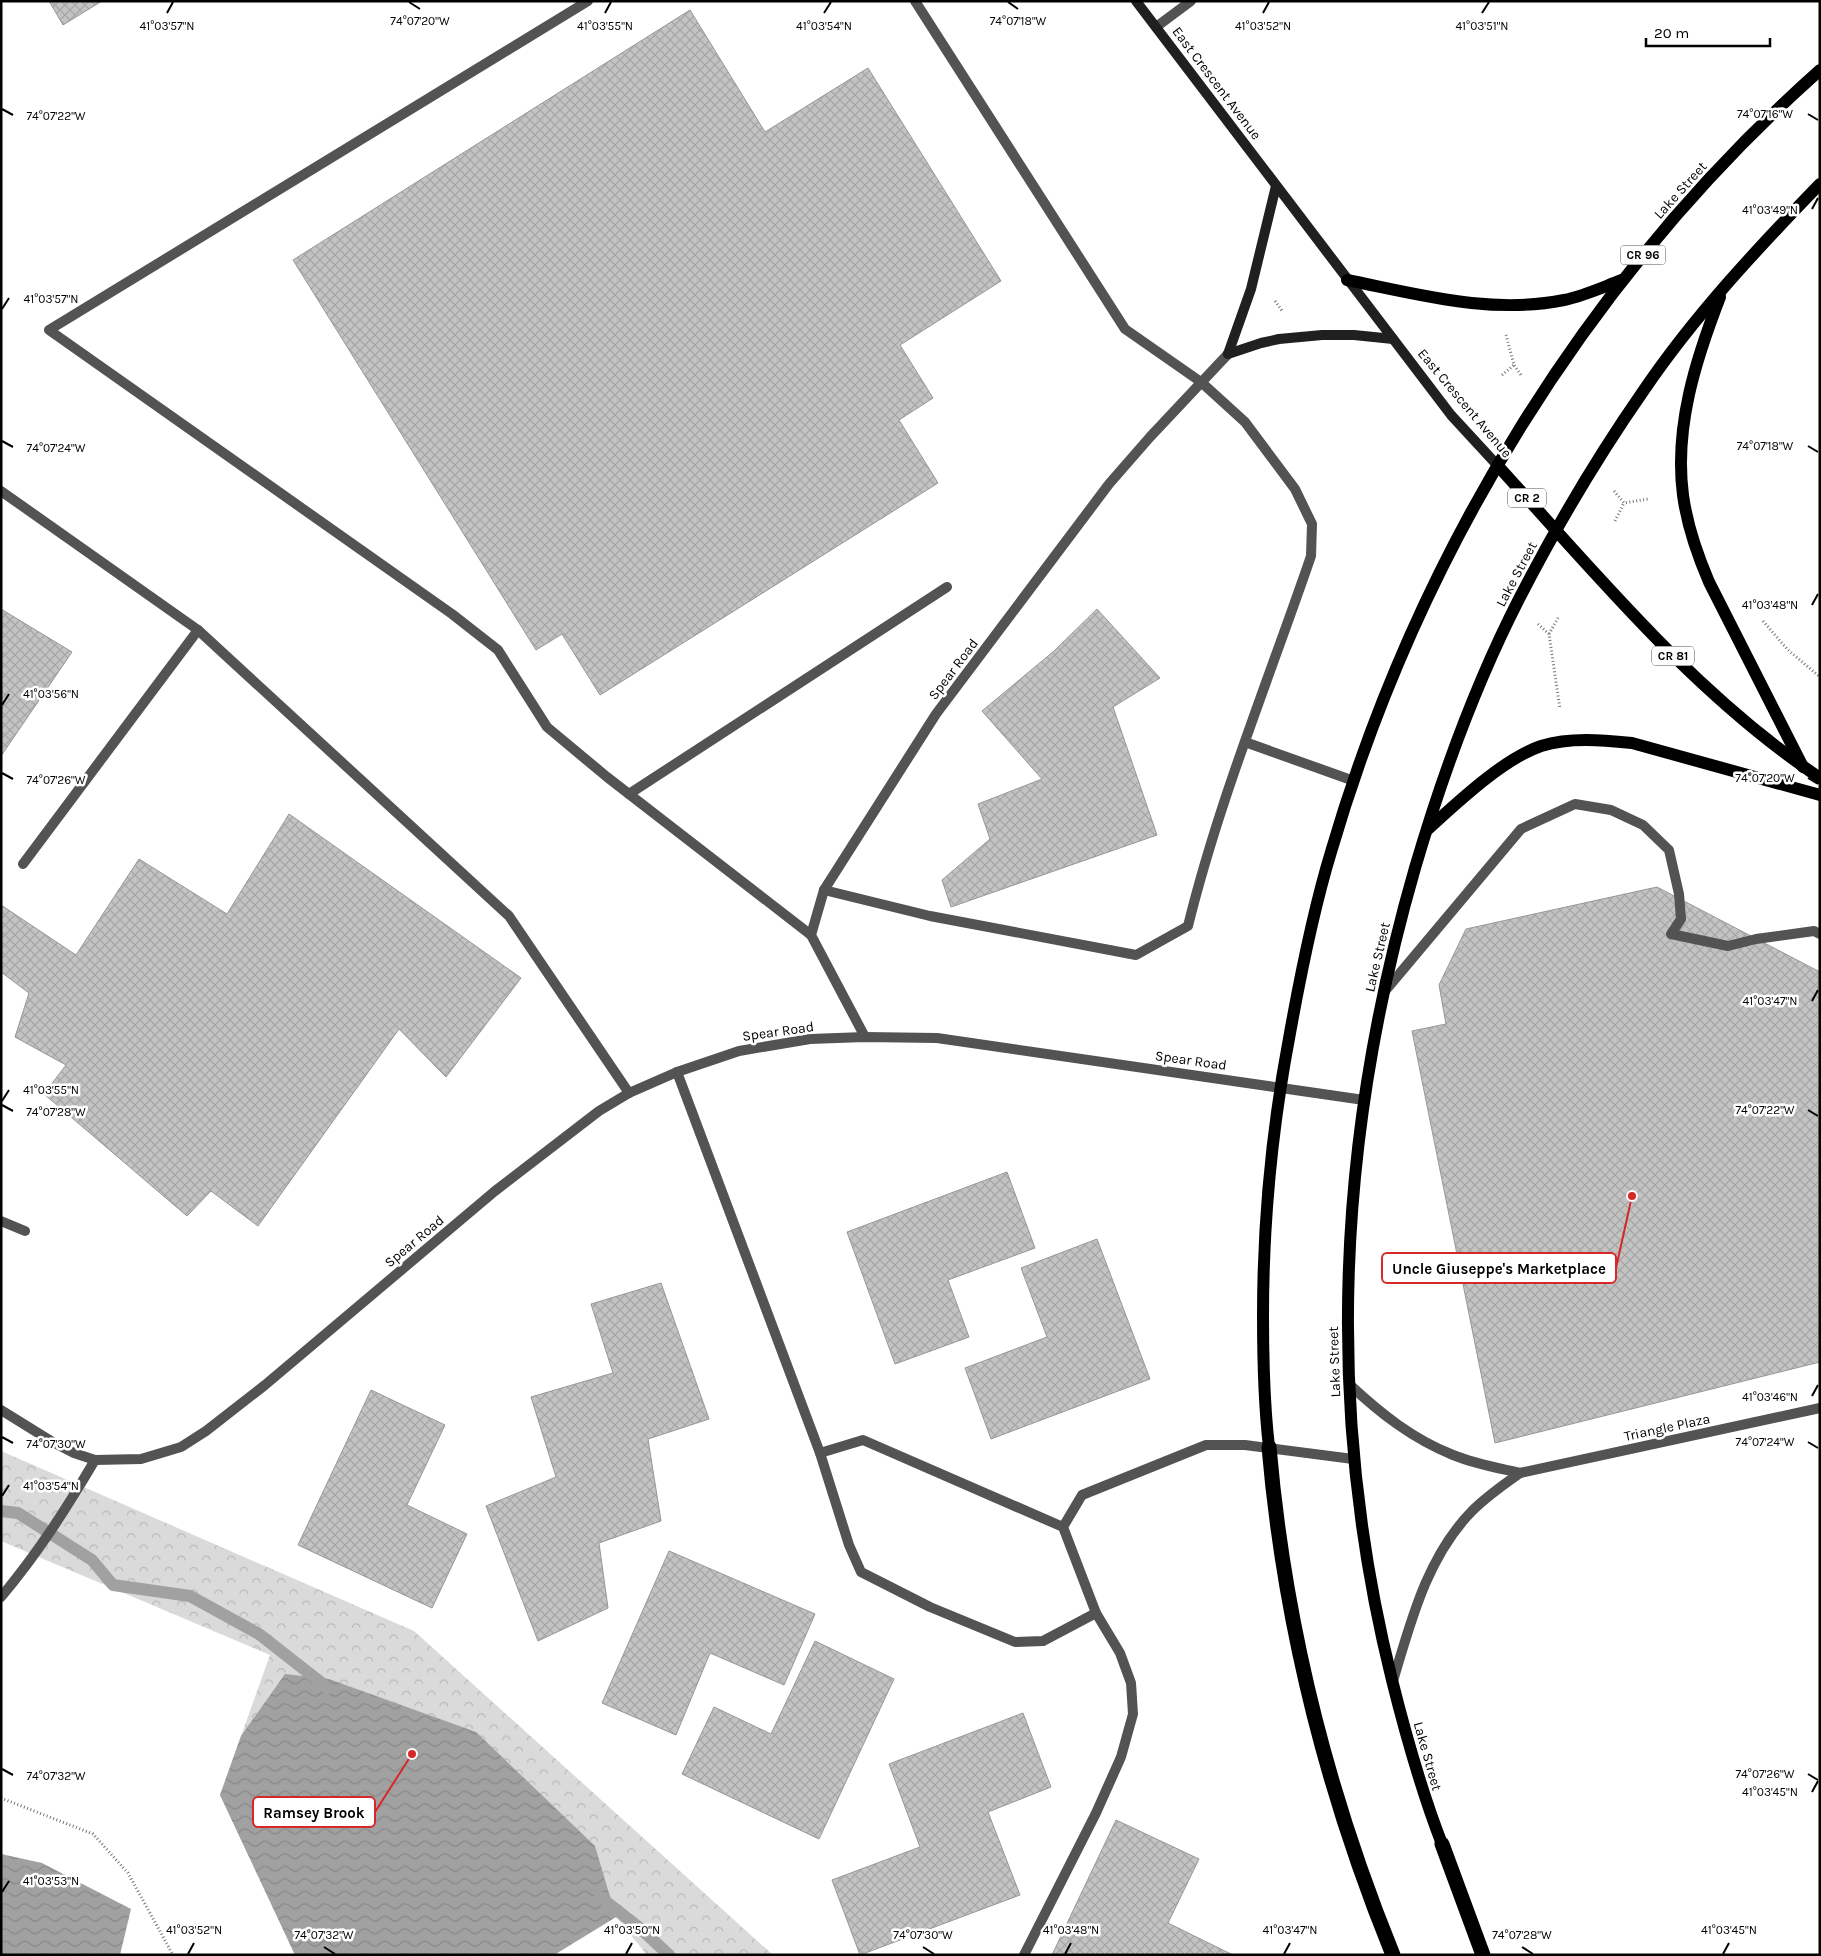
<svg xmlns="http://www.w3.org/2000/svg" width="1821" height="1956" viewBox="0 0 1821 1956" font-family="Karla,sans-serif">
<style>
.forest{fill:url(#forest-crowns)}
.water{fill:url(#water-waves)}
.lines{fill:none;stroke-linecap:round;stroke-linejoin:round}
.stream{stroke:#a1a1a1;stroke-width:12}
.building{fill:url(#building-cross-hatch);stroke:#979797}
.path{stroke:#757575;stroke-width:3;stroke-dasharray:1 2.5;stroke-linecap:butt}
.lane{stroke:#535353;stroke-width:10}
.street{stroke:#535353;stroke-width:10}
.secondary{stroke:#202020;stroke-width:10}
.primary{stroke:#000;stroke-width:12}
.highway{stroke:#000;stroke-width:15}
.ticks{fill:none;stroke:#000;stroke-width:2}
.labels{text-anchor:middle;stroke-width:5;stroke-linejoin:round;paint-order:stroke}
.shield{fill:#fff;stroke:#4c4c4c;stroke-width:1}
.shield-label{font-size:12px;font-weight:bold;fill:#000}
.street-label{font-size:14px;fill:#000;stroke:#fff}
.ticks-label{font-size:12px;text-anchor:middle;fill:#000;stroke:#fff;stroke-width:5;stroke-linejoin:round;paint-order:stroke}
.leader{fill:none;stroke:#d62828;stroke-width:2}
.callout-dot{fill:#d62828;stroke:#fff;stroke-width:2}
.callout{fill:#fff;stroke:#d62828;stroke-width:2}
.callout-label{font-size:15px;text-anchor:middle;font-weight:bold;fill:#000}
</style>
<defs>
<pattern id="forest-crowns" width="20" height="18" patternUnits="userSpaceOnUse" patternTransform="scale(1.25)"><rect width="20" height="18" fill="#dadada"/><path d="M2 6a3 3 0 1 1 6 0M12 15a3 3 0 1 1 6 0" fill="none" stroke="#b9b9b9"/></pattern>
<pattern id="water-waves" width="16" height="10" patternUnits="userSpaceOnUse" patternTransform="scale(1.25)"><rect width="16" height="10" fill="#a1a1a1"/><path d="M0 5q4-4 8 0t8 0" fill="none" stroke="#898989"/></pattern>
<pattern id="building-cross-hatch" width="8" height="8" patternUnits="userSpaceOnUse" patternTransform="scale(1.25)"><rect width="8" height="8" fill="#c3c3c3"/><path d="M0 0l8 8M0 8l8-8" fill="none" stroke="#a6a6a6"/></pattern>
</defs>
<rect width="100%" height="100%" fill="#fff"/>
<polygon class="forest" points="1,1451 414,1631 773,1955 647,1955 616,1917 554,1955 295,1955 220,1795 270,1655 1,1541"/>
<g class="water">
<polygon points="285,1674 329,1679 476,1732 595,1846 616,1917 554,1955 295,1955 220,1795 241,1736"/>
<polygon points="1,1854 42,1863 131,1909 120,1955 1,1955"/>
</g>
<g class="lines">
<g class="stream">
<polyline points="1,1511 18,1513 92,1560 113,1585 190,1596 259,1634 328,1688"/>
<polyline points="600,1897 641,1929 669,1955"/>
</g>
</g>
<g class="building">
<polygon points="49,1 102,1 63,25"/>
<polygon points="690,10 765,132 868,68 1001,281 900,345 933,398 899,420 938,483 600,695 562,634 536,650 293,260"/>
<polygon points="1,609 72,652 1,756"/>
<polygon points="1097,609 1160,678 1113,707 1157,835 951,907 942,880 990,839 978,804 1042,779 982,711 1054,651"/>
<polygon points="289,814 521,978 446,1077 399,1029 258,1226 211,1191 187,1216 44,1094 66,1065 15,1037 29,993 1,972 1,905 76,955 139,859 227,914"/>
<polygon points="1657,887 1820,972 1820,1362 1495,1443 1412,1031 1446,1024 1439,985 1466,929"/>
<polygon points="1007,1172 1035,1248 948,1280 969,1337 895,1364 847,1232"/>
<polygon points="1097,1239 1150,1379 991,1439 965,1368 1047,1337 1021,1268"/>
<polygon points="661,1283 709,1419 648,1439 661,1521 599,1543 608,1608 538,1641 486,1506 556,1477 531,1397 613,1373 591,1304"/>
<polygon points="371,1390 445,1425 407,1505 467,1534 432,1608 298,1545"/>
<polygon points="669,1551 815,1614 784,1685 710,1653 676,1735 602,1703"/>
<polygon points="815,1641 894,1679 819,1839 682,1774 714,1707 771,1734"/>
<polygon points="1023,1713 1051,1787 988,1812 1020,1895 860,1955 832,1880 920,1847 889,1764"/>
<polygon points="1116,1820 1199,1859 1168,1923 1233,1955 1052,1955"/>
</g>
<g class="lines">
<g class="path">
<polyline points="1275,301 1283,312"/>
<polyline points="1506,335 1514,365 1521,375"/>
<polyline points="1502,375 1514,365"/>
<polyline points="1614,491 1624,503 1648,499"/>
<polyline points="1615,521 1624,503"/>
<polyline points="1763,621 1787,649 1820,677"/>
<polyline points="1538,624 1549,634 1560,709"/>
<polyline points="1549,634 1558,618"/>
<polyline points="1,1798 93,1834 128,1873 173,1955"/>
</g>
<g class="lane">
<polyline points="588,1 49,330 452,614 498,650 547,727 607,777 811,935"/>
<polyline points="1156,27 1191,1"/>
<polyline points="1,491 198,630 509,916 629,1093"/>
<polyline points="1245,742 1354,781"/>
<polyline points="629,794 947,587"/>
<polyline points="23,864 198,630"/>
<path d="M 824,890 L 930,916 L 1136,955 L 1188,926 C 1219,800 1269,679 1311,556 L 1312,524 L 1295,489 L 1245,422 L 1201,382 L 1125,329 L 915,1"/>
<polyline points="1385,991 1521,829 1575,804 1611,810 1643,825 1669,850 1679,894 1681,919 1671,934 1728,946 1756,939 1814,931 1820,934"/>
<polyline points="677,1072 820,1453 849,1545 861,1572 930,1607 1015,1642 1043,1641 1096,1613"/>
<polyline points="1,1221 25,1231"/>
<polyline points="820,1453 863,1440 1063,1527 1096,1613 1120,1653 1131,1683 1133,1714 1121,1757 1096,1813 1024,1955"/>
<polyline points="1520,1473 1820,1408"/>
<polyline points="1063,1527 1082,1495 1206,1445 1245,1445 1353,1459"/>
<path d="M 1,1597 C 38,1553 66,1509 95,1460"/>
</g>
<g class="street">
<polyline points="865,1037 811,935 824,890 936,714 1109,484 1150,437 1228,354"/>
<path d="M 1349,1384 C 1381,1414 1413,1439 1453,1455 C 1475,1464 1498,1468 1520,1473"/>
<polyline points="1,1410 51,1441 74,1453 95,1460 141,1459 181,1447 206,1431 265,1385 495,1191 599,1111 629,1093 677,1072 739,1051 810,1039 865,1037 937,1038 1364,1100"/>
<path d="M 1393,1681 C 1411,1621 1427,1557 1472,1511 C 1487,1496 1503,1485 1520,1473"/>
</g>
<g class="secondary">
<polyline points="1136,1 1451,415 1498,466"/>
<polyline points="1228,354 1251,289 1276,186"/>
<polyline points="1228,354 1261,343 1279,339 1322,335 1354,335 1393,339"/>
</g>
<g class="primary">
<path d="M 1347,280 C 1418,294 1491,315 1564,300 C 1584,296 1603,287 1622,280"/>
<path d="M 1720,297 C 1696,359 1674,427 1683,495 C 1687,525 1697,554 1709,582 L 1803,767"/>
<path d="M 1498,466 C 1598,576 1695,694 1820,778"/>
<path d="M 1428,829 C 1458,802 1503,759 1541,746 C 1570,737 1602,740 1632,743 L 1820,795"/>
<path d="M 1269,1447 C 1264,1404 1263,1360 1263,1316 C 1263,1221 1272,1127 1290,1033 C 1301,972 1313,911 1331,852 C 1418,554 1587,277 1820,70"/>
<path d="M 1442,1844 C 1421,1790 1406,1736 1392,1680 C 1324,1407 1337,1138 1415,868 C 1442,776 1475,685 1519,599 C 1556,527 1598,456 1644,390 C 1695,315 1757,249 1820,184"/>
</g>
<g class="highway">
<path d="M 1269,1447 C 1284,1621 1327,1793 1393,1955"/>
<polyline points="1442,1844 1483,1955"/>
</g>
</g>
<path class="ticks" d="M 409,2 L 420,9M 1008,2 L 1018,9M 167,13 L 173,2M 605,13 L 611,2M 824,13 L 831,2M 1263,13 L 1269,2M 1482,13 L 1489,2M 2,109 L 13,115M 1808,114 L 1818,120M 1812,209 L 1818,198M 2,309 L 9,298M 2,441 L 13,447M 1808,446 L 1818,452M 1812,605 L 1818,594M 2,705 L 9,694M 2,773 L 13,779M 1808,778 L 1818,784M 1812,1001 L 1818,990M 2,1101 L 9,1090M 2,1105 L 13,1111M 1808,1110 L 1818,1116M 1812,1396 L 1818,1385M 2,1437 L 13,1443M 1808,1442 L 1818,1448M 2,1496 L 9,1485M 2,1769 L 13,1775M 1808,1774 L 1818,1780M 1812,1792 L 1818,1781M 2,1892 L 9,1881M 324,1947 L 335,1954M 923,1947 L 934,1954M 1522,1947 L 1533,1954M 188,1954 L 194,1943M 626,1954 L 632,1943M 1065,1954 L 1071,1943M 1284,1954 L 1290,1943M 1723,1954 L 1729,1943"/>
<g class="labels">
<g class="shield">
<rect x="1620.5" y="245.5" width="45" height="19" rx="4"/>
<rect x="1508" y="488.5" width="38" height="19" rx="4"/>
<rect x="1652" y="646.5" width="42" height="19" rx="4"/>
</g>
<g class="shield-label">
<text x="1643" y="259">CR 96</text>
<text x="1527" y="502">CR 2</text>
<text x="1673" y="660">CR 81</text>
</g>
<g class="street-label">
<text transform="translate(1217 83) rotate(53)" y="5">East Crescent Avenue</text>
<text transform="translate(1680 190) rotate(-48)" y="5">Lake Street</text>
<text transform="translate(1465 403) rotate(50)" y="5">East Crescent Avenue</text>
<text transform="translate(1516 574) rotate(-62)" y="5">Lake Street</text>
<text transform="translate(953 669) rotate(-53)" y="5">Spear Road</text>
<text transform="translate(1377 957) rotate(-77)" y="5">Lake Street</text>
<text transform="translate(778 1031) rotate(-8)" y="5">Spear Road</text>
<text transform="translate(1191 1060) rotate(8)" y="5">Spear Road</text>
<text transform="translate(414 1241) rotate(-40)" y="5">Spear Road</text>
<text transform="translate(1334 1362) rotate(-92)" y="5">Lake Street</text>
<text transform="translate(1667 1427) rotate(-12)" y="5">Triangle Plaza</text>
<text transform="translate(1428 1756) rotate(74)" y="5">Lake Street</text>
</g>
</g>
<g class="ticks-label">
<text x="420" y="25">74°07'20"W</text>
<text x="1018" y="25">74°07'18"W</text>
<text x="167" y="30">41°03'57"N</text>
<text x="605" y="30">41°03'55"N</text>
<text x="824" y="30">41°03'54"N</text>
<text x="1263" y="30">41°03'52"N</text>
<text x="1482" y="30">41°03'51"N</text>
<text x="1765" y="118">74°07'16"W</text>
<text x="56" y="120">74°07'22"W</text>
<text x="1770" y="214">41°03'49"N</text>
<text x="51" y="303">41°03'57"N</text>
<text x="1765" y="450">74°07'18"W</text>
<text x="56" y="452">74°07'24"W</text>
<text x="1770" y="609">41°03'48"N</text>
<text x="51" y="698">41°03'56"N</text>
<text x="1765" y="782">74°07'20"W</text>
<text x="56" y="784">74°07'26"W</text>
<text x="1770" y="1005">41°03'47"N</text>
<text x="51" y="1094">41°03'55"N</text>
<text x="1765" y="1114">74°07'22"W</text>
<text x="56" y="1116">74°07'28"W</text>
<text x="1770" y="1401">41°03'46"N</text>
<text x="1765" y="1446">74°07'24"W</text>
<text x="56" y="1448">74°07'30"W</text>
<text x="51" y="1490">41°03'54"N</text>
<text x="1765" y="1778">74°07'26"W</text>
<text x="56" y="1780">74°07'32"W</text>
<text x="1770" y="1796">41°03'45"N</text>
<text x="51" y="1885">41°03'53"N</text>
<text x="194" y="1934">41°03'52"N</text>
<text x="632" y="1934">41°03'50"N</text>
<text x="1071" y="1934">41°03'48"N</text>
<text x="1290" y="1934">41°03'47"N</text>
<text x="1729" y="1934">41°03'45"N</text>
<text x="324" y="1939">74°07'32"W</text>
<text x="923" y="1939">74°07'30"W</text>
<text x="1522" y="1939">74°07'28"W</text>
</g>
<path class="leader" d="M1632 1196L1616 1268M412 1754L375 1812"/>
<g class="callout-dot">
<circle cx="1632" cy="1196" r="5"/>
<circle cx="412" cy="1754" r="5"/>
</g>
<g class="callout">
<rect x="1382" y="1253" width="234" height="30" rx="5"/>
<rect x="253" y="1797" width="122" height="30" rx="5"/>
</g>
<g class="callout-label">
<text x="1499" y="1274">Uncle Giuseppe's Marketplace</text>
<text x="314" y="1818">Ramsey Brook</text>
</g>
<rect width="1821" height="1956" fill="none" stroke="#000000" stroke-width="5"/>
<path d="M1646 38v8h124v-8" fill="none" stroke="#000000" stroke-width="2.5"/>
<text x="1654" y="38" font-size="15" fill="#000000" stroke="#ffffff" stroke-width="4" paint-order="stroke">20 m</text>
</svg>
